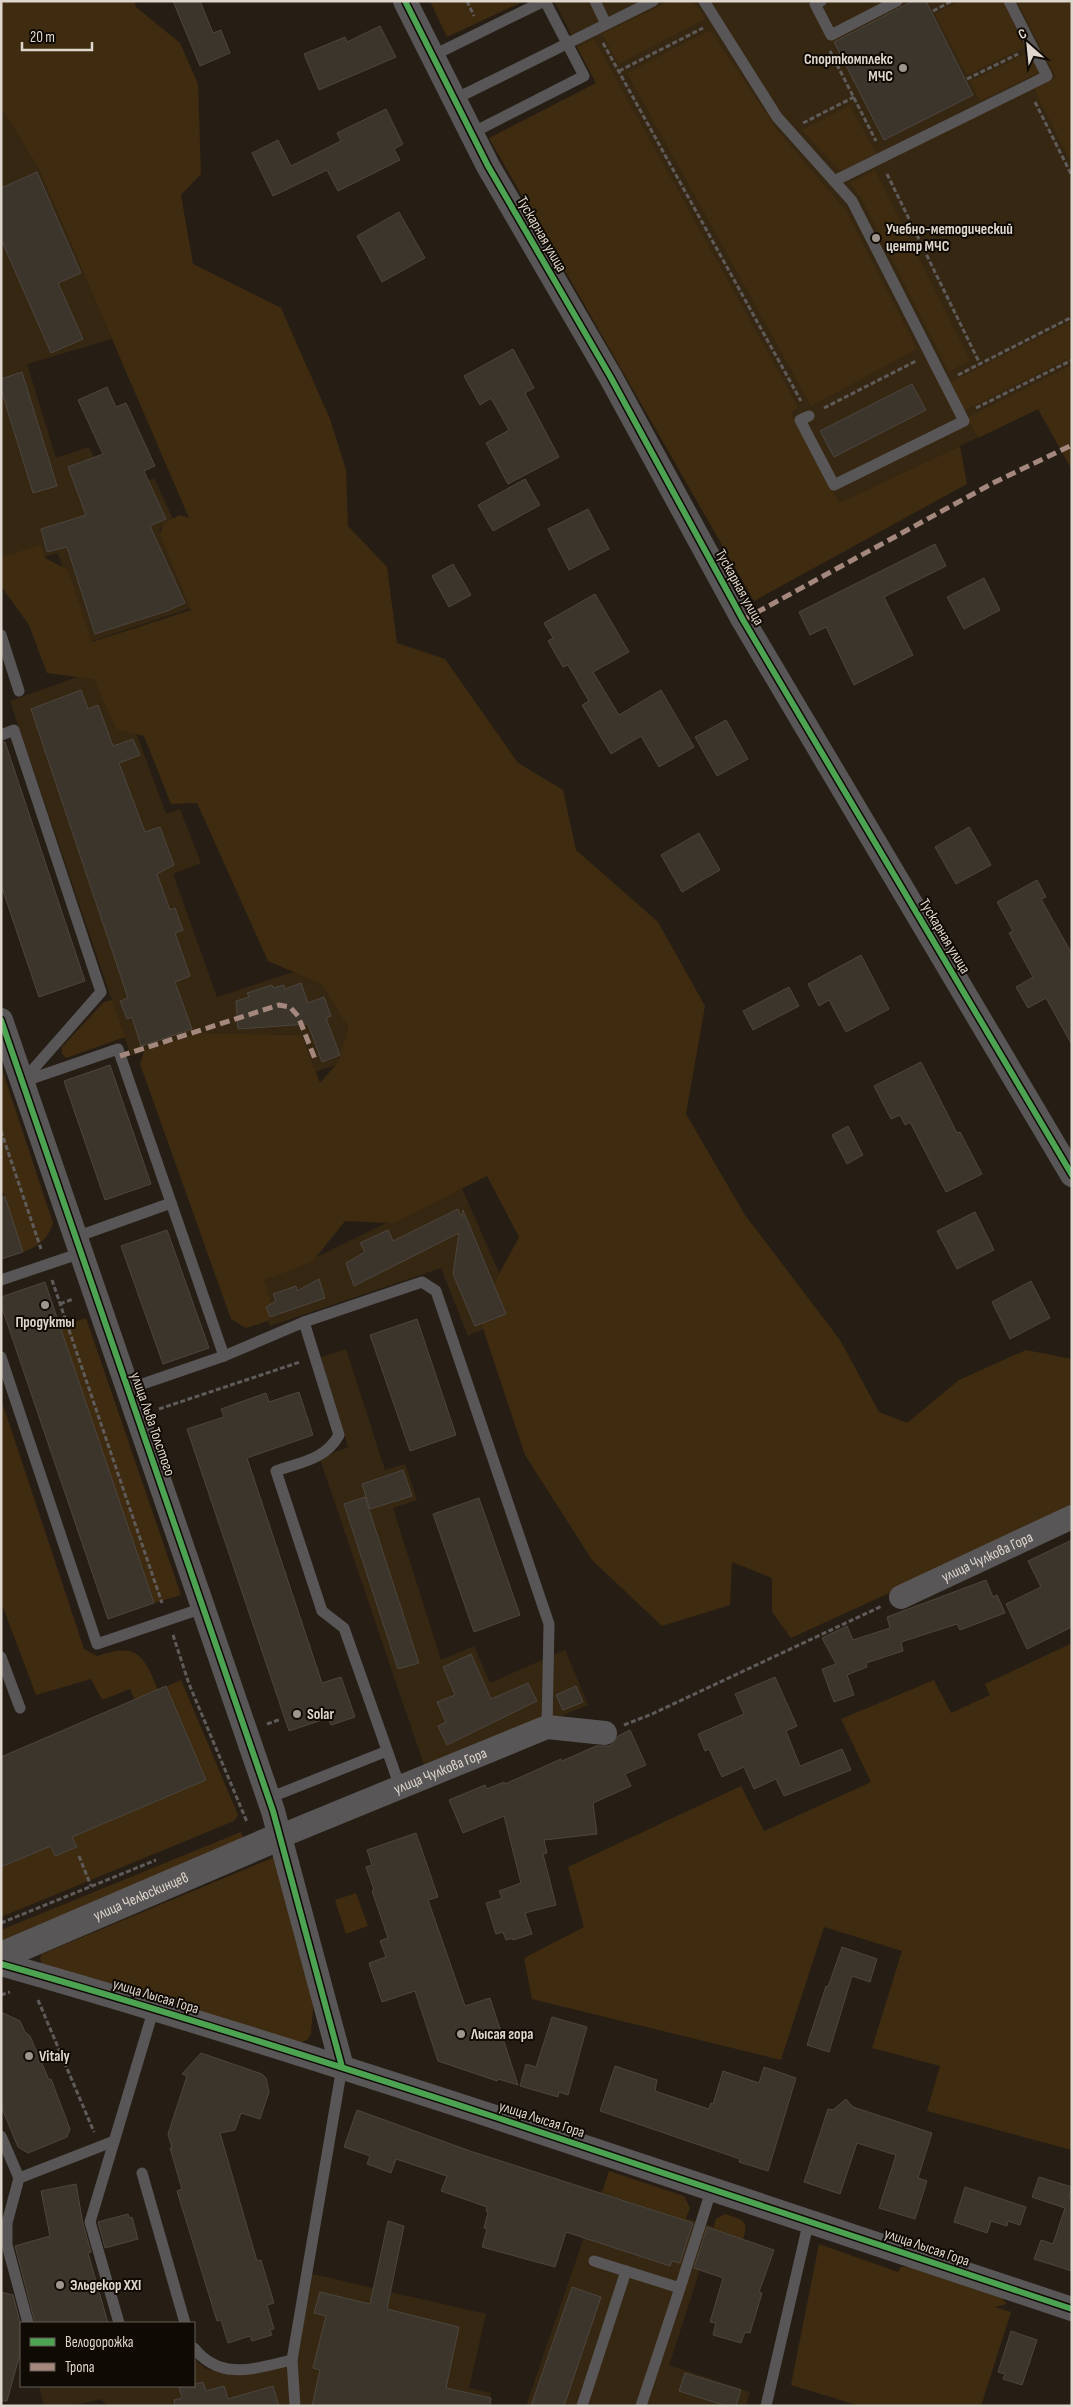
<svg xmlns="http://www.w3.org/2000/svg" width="1073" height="2407" viewBox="0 0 1073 2407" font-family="'Sofia Sans Condensed',sans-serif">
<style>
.built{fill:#362712}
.green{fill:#3f2b10}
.building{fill:#3b352c;stroke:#4c463f}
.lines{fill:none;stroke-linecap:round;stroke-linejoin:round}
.path{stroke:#5e5b5a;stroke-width:3;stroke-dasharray:5 2.5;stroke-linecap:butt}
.service{stroke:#595657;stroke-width:11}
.minor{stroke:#595657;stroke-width:24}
.tertiary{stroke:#595657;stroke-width:28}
.quiet{stroke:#a5887d;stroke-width:5;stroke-dasharray:10 5;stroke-linecap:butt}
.cycleway-casing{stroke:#100a05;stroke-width:9}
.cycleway{stroke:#4ca352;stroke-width:6}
.poi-dot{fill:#9e968d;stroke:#100a05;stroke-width:2}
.labels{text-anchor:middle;stroke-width:4;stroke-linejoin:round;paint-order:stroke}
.poi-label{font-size:15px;font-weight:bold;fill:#dfd7cd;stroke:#100a05;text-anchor:start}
.street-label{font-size:15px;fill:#dfd7cd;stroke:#100a05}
</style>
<rect width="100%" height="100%" fill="#261e15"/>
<g class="built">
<polygon points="554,1 1072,1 1072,393 829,508 596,83"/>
<polygon points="1,108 38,167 112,339 27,364 56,458 89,447 113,496 154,478 174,521 159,529 194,607 86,643 58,553 1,568"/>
<polygon points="111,665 166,814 180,809 201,863 173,874 217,997 299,970 331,986 352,1038 347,1061 315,1072 301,1035 199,1033 131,1056 10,701"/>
<polygon points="461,1186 517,1314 468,1336 441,1268 270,1326 252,1276 321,1255"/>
<polygon points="346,1349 385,1470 405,1464 417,1500 393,1508 441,1660 474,1646 490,1683 565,1650 588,1705 426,1771 321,1462 325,1456 348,1447 321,1357"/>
<polygon points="600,2191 714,2227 669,2365 750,2392 746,2406 526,2406"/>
<polygon points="312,2274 486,2314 469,2388 491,2393 489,2406 109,2406 100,2399 72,2406 44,2406 39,2386 194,2386 194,2359 206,2369 243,2375 294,2363"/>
</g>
<g class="green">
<polygon points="1,1 134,1 136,7 180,43 198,84 201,174 181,195 193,264 281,308 330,419 346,470 348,526 387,567 397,643 445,659 518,763 563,790 576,850 658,922 705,1006 686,1114 745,1215 840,1340 879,1412 907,1423 959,1380 1026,1350 1072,1359 1072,1507 1064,1513 791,1638 772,1612 772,1578 732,1562 730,1605 662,1626 592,1560 525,1455 478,1313 519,1237 487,1176 393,1223 345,1221 312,1262 264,1280 274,1313 268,1321 246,1328 231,1319 140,1064 144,1051 199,1033 301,1035 320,1083 339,1061 348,1027 322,984 268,961 197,803 171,804 144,736 116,729 94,679 47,673 29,625 1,586 1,557 41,545 45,558 68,570 92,642 191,610 160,534 164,523 180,515 189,518 38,167 1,108"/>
<polygon points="430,1 524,1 447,37"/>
<polygon points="670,1 691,1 700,10 705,19 619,64 602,34"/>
<polygon points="960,1 1003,1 1025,47 967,75 935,14"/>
<polygon points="1017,1 1072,1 1072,164 1034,89 1056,77"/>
<polygon points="708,31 713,34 777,130 847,212 917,349 811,406 627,73"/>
<polygon points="594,39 798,407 791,413 839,503 960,446 967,484 754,601 489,138 596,83 577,47"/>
<polygon points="1029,52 1040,72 980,101 970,81"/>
<polygon points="850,105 876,154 840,171 802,130"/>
<polygon points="875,170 970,360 949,372 861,198 850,183"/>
<polygon points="1072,321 1072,357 963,411 949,383"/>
<polygon points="1072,365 1072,470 1038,409 978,438 967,418"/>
<polygon points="112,1000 125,1037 66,1058 62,1054 62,1047 104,1002"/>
<path d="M 1,1066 L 53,1223 C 48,1239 39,1246 23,1252 L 1,1186 Z"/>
<polygon points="86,1318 181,1595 154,1603 60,1327"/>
<path d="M 1,1399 L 84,1649 L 97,1656 C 137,1642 144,1655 158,1690 L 135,1700 L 130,1689 L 102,1700 L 91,1679 L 36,1695 L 1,1602 Z"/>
<polygon points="1072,1643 1072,2150 927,2111 940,2066 872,2048 902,1951 824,1927 781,2060 532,1999 524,1958 584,1927 568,1867 741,1786 764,1831 871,1782 841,1719 934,1680 951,1713 990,1695 985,1684"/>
<polygon points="181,1680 238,1815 234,1821 1,1917 1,1867 51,1846 55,1856 77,1847 72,1837 206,1780 166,1687"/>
<polygon points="241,1832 244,1839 1,1941 1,1930"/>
<polygon points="277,1856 314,1997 311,2034 307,2040 299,2043 42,1964 40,1958 42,1954"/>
<polygon points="356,1893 368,1926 346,1934 335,1900"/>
<polygon points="609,2171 684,2196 690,2208 685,2220 602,2192"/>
<path d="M 725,2214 C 742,2220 750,2219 743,2239 L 713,2229 L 716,2219 Z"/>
<polygon points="819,2244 898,2272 901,2267 914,2267 1001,2297 1007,2304 995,2307 1011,2312 981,2406 860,2406 791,2385"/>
</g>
<g class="building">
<polygon points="173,1 200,1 213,33 221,30 230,53 200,66"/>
<polygon points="913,1 926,1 973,95 884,140 834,42"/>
<polygon points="380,26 396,57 319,90 304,54 345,37 347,42"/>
<polygon points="386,109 403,144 394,149 400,160 338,191 327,170 273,196 252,153 278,140 291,166 341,141 337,133"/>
<polygon points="37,172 81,273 58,283 83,339 51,353 1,239 1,188"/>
<polygon points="399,212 425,258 382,282 357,236"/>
<polygon points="513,349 534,388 525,393 559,457 508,484 486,443 509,430 491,398 480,405 464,376"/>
<polygon points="22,372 57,486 33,493 1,389 1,379"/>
<polygon points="912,384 926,410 834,457 820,431"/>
<polygon points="107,387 116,407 126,403 155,466 144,471 166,519 150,526 185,603 167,611 95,634 67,547 47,552 41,529 86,515 68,467 103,454 78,400"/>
<polygon points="525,479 540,505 493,531 478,505"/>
<polygon points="588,509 609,549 569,570 548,529"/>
<polygon points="935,544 946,566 884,597 913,655 854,685 826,627 810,635 799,612"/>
<polygon points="453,564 471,595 449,607 432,576"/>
<polygon points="984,578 1000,610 964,629 947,597"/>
<polygon points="595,594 629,652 593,672 619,715 661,690 694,747 659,767 641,736 611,754 582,705 589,701 568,665 563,667 548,641 553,638 544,623"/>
<polygon points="81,690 88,709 98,705 113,746 133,739 140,755 119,763 145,832 160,827 174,865 157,874 170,910 175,908 183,930 175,933 190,976 175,982 192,1029 141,1046 132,1017 127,1019 120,1001 128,998 31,709"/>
<polygon points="726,720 748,759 717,776 695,737"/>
<polygon points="1,742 5,742 85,981 39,997 1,885"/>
<polygon points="969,827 991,865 956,884 935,847"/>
<polygon points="699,833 720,870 682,892 661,855"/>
<polygon points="1037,880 1046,897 1041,899 1072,954 1072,1045 1046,998 1028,1008 1016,987 1033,977 1009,933 1013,931 997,902"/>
<polygon points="861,955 889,1009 846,1032 829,1000 819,1006 808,984"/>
<polygon points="301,983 308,1003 324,997 331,1016 326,1018 340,1055 322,1062 308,1024 238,1029 236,1001 249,997 247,993 272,985 273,988 284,985 285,989"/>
<polygon points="789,987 799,1006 753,1030 743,1011"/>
<polygon points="921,1062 957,1133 960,1132 982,1174 946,1192 910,1122 905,1125 900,1115 891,1119 874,1086"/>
<polygon points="110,1065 151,1184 105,1200 64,1081"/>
<polygon points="848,1126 863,1155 847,1164 832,1135"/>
<polygon points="1,1197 5,1197 23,1252 1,1259"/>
<polygon points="458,1209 462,1217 463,1210 506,1314 475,1326 453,1274 459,1233 354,1286 346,1263 365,1252 360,1243 388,1230 393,1241"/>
<polygon points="975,1212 994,1250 957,1269 937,1231"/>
<polygon points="167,1230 209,1348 163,1364 121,1246"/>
<polygon points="319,1279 325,1298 270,1317 266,1307 276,1301 273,1294 296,1286 297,1291"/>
<polygon points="1031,1281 1050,1318 1010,1339 992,1302"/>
<polygon points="45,1282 154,1603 108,1619 1,1305 1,1297"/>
<polygon points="417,1319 456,1435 410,1451 370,1335"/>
<polygon points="299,1392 313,1435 247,1458 322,1683 341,1677 355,1717 331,1725 328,1718 289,1731 187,1429 224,1417 221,1409 266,1393 269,1402"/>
<polygon points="403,1470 412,1496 370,1509 362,1484"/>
<polygon points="365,1497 419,1663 398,1669 344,1504"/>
<polygon points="479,1498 520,1615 474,1632 433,1514"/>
<polygon points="1072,1540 1072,1627 1027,1649 1006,1604 1041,1587 1028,1561"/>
<polygon points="986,1580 993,1597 997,1595 1005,1613 960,1630 957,1624 901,1642 903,1651 866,1663 867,1667 847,1675 854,1695 834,1702 822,1669 836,1664 822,1638 847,1626 853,1640 890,1628 887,1617"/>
<polygon points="471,1654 491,1699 528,1683 537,1701 447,1745 438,1726 446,1722 437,1702 455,1695 443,1667"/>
<polygon points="775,1677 797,1726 786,1731 800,1766 842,1749 851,1770 784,1796 776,1779 754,1789 744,1767 722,1777 709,1749 705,1751 698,1734 744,1714 735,1694"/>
<polygon points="166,1686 206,1780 72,1837 77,1847 55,1856 51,1846 1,1867 1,1757"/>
<polygon points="576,1686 583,1702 563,1710 556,1695"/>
<polygon points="630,1730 646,1765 625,1774 631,1786 593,1803 597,1834 544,1840 547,1853 543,1854 556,1905 525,1913 532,1934 513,1940 513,1938 506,1940 503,1932 496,1934 486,1903 502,1898 499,1891 521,1883 504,1816 463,1833 449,1800 485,1785 487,1789 504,1782 505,1784 561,1759 562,1761 596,1746 610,1746 618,1736"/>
<polygon points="416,1833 438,1897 428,1900 465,2006 490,1998 518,2085 498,2079 497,2081 438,2061 415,1991 382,2002 369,1963 386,1957 380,1941 388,1938 372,1891 374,1890 366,1867 372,1865 367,1850"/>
<polygon points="842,1947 877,1959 870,1982 852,1976 829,2052 807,2045 826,1986 828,1987"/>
<polygon points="1,2012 20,2021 25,2032 30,2036 49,2080 51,2079 70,2129 67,2137 28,2153 18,2147 1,2106"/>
<polygon points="552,2017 587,2027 568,2095 559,2092 558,2097 520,2086 526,2064 536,2067"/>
<polygon points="201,2053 262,2074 266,2078 269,2092 260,2119 241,2113 235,2130 220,2133 257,2261 261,2260 274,2303 267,2305 274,2329 270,2330 272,2335 252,2341 250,2336 228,2343 221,2320 217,2321 177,2191 182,2189 170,2148 172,2148 168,2134 187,2076 182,2074"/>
<polygon points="615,2066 657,2080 655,2091 709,2109 711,2103 713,2104 723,2071 759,2083 764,2067 796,2078 768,2171 739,2162 740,2159 600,2111"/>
<polygon points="846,2099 853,2107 932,2133 918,2178 927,2181 915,2219 879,2208 896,2155 857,2143 840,2194 804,2182 828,2109 833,2110"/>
<polygon points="357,2110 470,2151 693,2223 680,2263 672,2261 670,2266 566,2232 555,2267 482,2247 487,2229 484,2228 488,2212 486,2211 487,2207 441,2191 447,2176 396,2159 391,2173 367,2164 370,2156 344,2147"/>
<polygon points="1039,2177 1072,2187 1069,2197 1072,2198 1072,2271 1034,2259 1041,2240 1053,2244 1065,2208 1032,2197"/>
<polygon points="76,2184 83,2224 91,2252 88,2253 108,2323 35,2323 15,2246 50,2236 41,2191"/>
<polygon points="965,2187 1026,2207 1020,2225 1008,2221 1007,2226 991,2221 987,2233 954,2222"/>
<polygon points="128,2214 129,2218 132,2217 138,2239 105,2248 98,2222"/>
<polygon points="388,2221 404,2226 387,2309 459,2327 446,2388 491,2398 490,2406 312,2406 320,2370 313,2368 326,2316 314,2313 320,2292 370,2304"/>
<polygon points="707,2227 774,2250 759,2292 762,2293 750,2333 745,2332 741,2343 713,2335 716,2323 710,2322 723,2278 694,2268"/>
<polygon points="572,2287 601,2297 564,2406 531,2406"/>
<polygon points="1,2292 13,2295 21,2326 21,2350 7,2401 1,2401"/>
<polygon points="1011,2331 1037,2340 1022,2385 1003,2379 1005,2374 998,2372"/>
<polygon points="685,2373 741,2390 736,2406 726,2406 679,2391"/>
<polygon points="203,2382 206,2391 224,2386 228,2399 273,2386 279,2406 175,2406 174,2400 182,2398 179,2388"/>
</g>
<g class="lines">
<g class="path">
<polyline points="467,1 474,16"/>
<polyline points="933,11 952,1"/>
<polyline points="603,43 801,401"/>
<polyline points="830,51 876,141"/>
<polyline points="619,71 703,28"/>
<polyline points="967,79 1018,54"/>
<polyline points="1035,102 1072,176"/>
<polyline points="803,123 854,97"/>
<polyline points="887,174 980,364"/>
<polyline points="958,375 1072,317"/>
<polyline points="824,408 916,361"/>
<polyline points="976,408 1072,360"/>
<polyline points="1,1131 41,1249"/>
<polyline points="52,1280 162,1603"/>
<polyline points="60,1304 73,1299"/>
<polyline points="159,1409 300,1362"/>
<polyline points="173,1635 189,1684 247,1822"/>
<polyline points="267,1724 281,1719"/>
<polyline points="624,1725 652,1714 882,1606"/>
<polyline points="79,1856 91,1886"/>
<polyline points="1,1923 156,1860"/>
<polyline points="1,1995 10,1992"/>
<polyline points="38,2000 94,2132"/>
</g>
<g class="service">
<polyline points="595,1 606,24"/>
<polyline points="704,1 777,117 852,201 964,421 834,485 800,420 809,416"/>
<polyline points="821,1 815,4 831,35 897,1"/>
<polyline points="432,56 544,1"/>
<polyline points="455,99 653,1"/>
<polyline points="472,133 584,76 545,1"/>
<polyline points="834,181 1047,76 1009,1"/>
<polyline points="1,635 19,691"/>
<polyline points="1,735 14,730 101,992 22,1082 118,1049 224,1356"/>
<polyline points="76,1237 171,1203"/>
<polyline points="1,1280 81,1253"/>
<path d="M 304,1322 L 339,1435 C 325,1460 301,1462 276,1471 L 322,1611 L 344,1628 L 400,1787"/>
<polyline points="1,1357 97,1644 203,1608"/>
<polyline points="128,1389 224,1356 304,1322 422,1282 436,1291 549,1624 547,1727"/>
<polyline points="1,1657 20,1708"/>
<polyline points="269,1798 387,1751"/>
<polyline points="1,2136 19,2178 114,2141"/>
<polyline points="142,2173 185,2323"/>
<polyline points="19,2178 7,2223 7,2245 28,2323"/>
<polyline points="594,2261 680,2288 712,2188"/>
<polyline points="119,2323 90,2222 154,2008"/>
<path d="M 194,2348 C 221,2382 256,2368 292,2360"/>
<polyline points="295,2406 292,2360 342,2067"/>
<polyline points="582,2406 626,2271"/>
<polyline points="641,2406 680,2288"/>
<polyline points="766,2406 809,2220"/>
</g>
<g class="minor">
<polyline points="405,1 488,166 610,376 743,620 1072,1175"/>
<polyline points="1,1020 273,1811 342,2067"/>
<path id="s1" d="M 901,1597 L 1072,1517"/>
<path id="s2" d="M 281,1836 L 547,1727 L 605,1733"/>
<path d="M 1,1964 C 168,2011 333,2064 498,2118 C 690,2181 881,2245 1072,2309"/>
</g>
<path class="tertiary" id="s3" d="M 1,1956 L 281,1836"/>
<g class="quiet">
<polyline points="743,620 995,482 1072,445"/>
<polyline points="120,1056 279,1005 290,1007 298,1016 315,1059"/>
</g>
<g class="cycleway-casing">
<g id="cycleway">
<polyline points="405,1 488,166 610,376 743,620 1072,1175"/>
<polyline points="1,1020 273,1811 342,2067"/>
<path d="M 1,1964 C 168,2011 333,2064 498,2118 C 690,2181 881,2245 1072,2309"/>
</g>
</g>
<use href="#cycleway" class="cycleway"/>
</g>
<g class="poi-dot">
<circle cx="903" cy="68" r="5"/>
<circle cx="876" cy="238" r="5"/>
<circle cx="45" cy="1305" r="5"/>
<circle cx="297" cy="1714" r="5"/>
<circle cx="461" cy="2034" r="5"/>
<circle cx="29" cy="2056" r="5"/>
<circle cx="60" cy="2285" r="5"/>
</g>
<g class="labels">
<g class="poi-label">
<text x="893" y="64" text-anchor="end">Спорткомплекс<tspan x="893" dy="17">МЧС</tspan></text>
<text x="886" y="234">Учебно-методический<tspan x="886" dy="17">центр МЧС</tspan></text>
<text x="45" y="1327" text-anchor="middle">Продукты</text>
<text x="307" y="1719">Solar</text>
<text x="471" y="2039">Лысая гора</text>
<text x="39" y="2061">Vitaly</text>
<text x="70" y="2290">Эльдекор XXI</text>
</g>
<g class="street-label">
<text transform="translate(542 234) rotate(60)" y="5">Тускарная улица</text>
<text transform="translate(740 587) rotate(61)" y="5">Тускарная улица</text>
<text transform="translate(945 936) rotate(59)" y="5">Тускарная улица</text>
<text transform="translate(153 1424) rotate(71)" y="5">улица Льва Толстого</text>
<text dy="5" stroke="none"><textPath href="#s1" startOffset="95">улица Чулкова Гора</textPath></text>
<text dy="5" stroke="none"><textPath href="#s2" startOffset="172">улица Чулкова Гора</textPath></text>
<text dy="5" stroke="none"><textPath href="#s3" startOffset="152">улица Челюскинцев</textPath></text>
<text transform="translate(156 1996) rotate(17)" y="5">улица Лысая Гора</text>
<text transform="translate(542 2119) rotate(18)" y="5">улица Лысая Гора</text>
<text transform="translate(927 2247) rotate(19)" y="5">улица Лысая Гора</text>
</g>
</g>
<rect width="1073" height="2407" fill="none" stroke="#dfd7cd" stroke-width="5"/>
<rect x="20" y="2322" width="175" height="65" fill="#100a05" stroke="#635c55"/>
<rect x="30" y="2338" width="25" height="8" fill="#4ca352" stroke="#635c55"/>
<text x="65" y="2347" font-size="15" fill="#dfd7cd">Велодорожка</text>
<rect x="30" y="2363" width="25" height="8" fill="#a5887d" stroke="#635c55"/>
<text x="65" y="2372" font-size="15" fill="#dfd7cd">Тропа</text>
<g transform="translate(1028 45) rotate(333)" stroke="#100a05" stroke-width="4" paint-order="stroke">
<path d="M0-4L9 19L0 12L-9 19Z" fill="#dfd7cd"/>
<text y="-8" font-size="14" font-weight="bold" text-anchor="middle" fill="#dfd7cd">С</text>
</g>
<path d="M22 42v8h70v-8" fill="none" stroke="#dfd7cd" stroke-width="2.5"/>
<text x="30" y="42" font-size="15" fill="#dfd7cd" stroke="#100a05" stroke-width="4" paint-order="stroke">20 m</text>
</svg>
